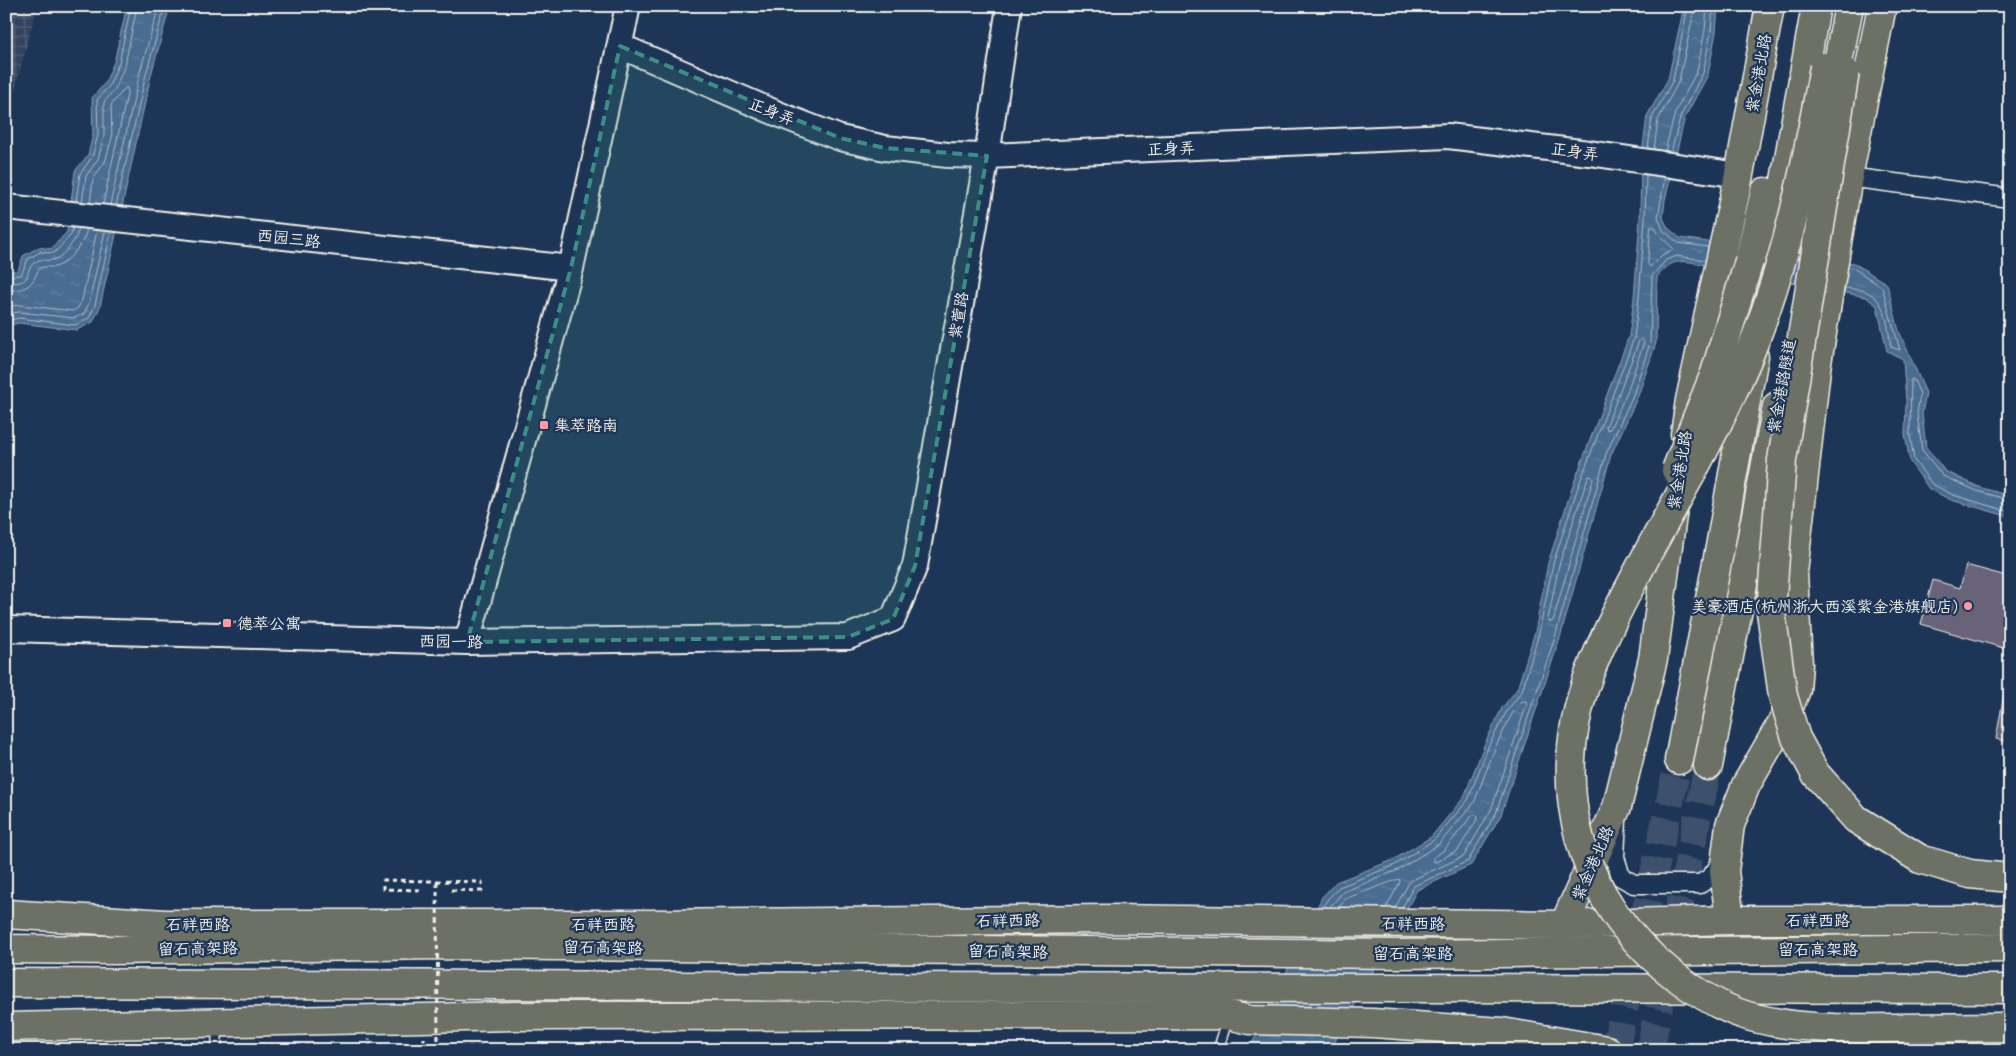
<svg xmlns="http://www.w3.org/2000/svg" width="2016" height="1056" viewBox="0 0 2016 1056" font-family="'Comic Neue','LXGW WenKai TC',sans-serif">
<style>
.industrial{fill:url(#industrial-grid)}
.water{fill:url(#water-ripples);stroke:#8ea1b4}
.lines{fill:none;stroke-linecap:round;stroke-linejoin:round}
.shore{stroke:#b0bcc5;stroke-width:1}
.building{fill:#696479;stroke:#f4f1e8}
.highway-tunnel{stroke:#3d516d;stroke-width:28;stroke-dasharray:28 14;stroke-linecap:butt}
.lane-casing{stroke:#f4f1e8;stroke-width:12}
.street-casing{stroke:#f4f1e8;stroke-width:21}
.secondary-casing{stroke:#f4f1e8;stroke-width:28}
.primary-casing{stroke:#f4f1e8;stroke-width:31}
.highway-casing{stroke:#f4f1e8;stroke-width:31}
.path{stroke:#f4f1e8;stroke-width:3;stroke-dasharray:5 4;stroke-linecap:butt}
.lane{stroke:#1d3557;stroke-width:9}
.street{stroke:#1d3557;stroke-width:18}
.secondary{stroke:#1d3557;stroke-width:24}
.primary{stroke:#6c7065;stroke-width:28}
.highway{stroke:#6c7065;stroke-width:28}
.highway-bridge-casing{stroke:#f4f1e8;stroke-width:31;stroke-linecap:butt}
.path-bridge{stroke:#f4f1e8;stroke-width:3;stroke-dasharray:5 4;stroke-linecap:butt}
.highway-bridge{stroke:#6c7065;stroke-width:28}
.marked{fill:#3d8f86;fill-opacity:0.2;stroke:#3d8f86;stroke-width:4;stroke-dasharray:10 6;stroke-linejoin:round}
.poi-dot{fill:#ff9aa2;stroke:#1d3557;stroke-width:2}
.labels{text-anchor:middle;stroke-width:4.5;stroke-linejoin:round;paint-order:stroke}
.street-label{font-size:16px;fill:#f4f1e8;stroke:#1d3557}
.poi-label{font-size:16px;fill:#f4f1e8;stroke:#1d3557;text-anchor:start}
</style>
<defs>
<pattern id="industrial-grid" width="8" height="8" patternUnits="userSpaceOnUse" patternTransform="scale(1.25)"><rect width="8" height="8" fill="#344361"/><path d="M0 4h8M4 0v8" fill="none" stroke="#525f78"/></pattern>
<pattern id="water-ripples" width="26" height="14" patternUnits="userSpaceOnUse" patternTransform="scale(1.25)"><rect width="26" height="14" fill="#4a6c91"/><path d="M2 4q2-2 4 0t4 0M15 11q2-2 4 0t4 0" fill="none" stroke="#6581a0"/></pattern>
</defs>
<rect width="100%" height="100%" fill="#1d3557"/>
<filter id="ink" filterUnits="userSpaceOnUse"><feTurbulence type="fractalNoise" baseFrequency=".02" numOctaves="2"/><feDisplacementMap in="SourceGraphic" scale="10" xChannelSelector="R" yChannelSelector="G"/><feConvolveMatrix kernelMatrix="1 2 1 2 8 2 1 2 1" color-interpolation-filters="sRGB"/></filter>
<g filter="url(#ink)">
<polygon class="industrial" points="6,6 37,6 6,123"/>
<g class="water">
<polygon points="127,6 170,6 151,75 100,307 93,322 77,330 19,323 6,326 6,271 18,271 23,256 39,247 51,249 67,232 75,171 88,155 93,134 92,98 105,83 114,62"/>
<path d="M 1684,6 L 1718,6 L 1716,32 L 1708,75 L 1685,117 L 1665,200 L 1663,218 L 1668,228 L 1680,238 L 1854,263 L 1887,284 L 1899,331 L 1926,393 L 1922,414 L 1926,447 L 1945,471 L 1979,487 L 2010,496 L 2010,517 L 1951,500 L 1929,489 L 1910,462 L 1905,435 L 1906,402 L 1903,359 L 1887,351 L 1877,306 L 1866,297 L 1690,262 C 1672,260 1668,265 1657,277 L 1656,343 L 1638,396 L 1611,455 L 1560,638 L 1501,815 L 1471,865 L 1417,890 L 1332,1047 L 1327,1050 L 1249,1050 L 1322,897 L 1336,882 L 1393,860 L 1431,837 L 1464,797 L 1485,743 L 1502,708 L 1517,689 L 1535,632 L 1548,563 L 1572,488 L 1629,336 L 1634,298 L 1640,219 L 1641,162 L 1647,116 L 1668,79 Z"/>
</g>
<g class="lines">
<g class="shore">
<polyline points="1648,148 1652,118 1673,80 1688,6"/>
<polyline points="1654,149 1658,120 1679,81 1695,6"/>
<polyline points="1665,151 1675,113 1697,71 1705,30 1707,6"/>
<polyline points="1671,152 1681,115 1703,73 1711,31 1713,6"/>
<polyline points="1665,177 1658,217 1663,230 1678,243 1708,247"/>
<polyline points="76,201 80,174 92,157 98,135 97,100 109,86 119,63 131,6"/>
<polyline points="82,202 86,176 98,159 104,136 104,102 115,89 125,65 137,6"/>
<polyline points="90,203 93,179 105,162 112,138 111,105 126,87 128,90 103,204"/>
<polyline points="110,205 140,72 159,6"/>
<polyline points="116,206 146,74 165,6"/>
<polygon points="1651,227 1655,227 1659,235 1674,249 1662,255 1650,267 1648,264"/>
<polyline points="6,276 21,275 28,259 40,252 54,253 71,235 73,227"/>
<path d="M 6,283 C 37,283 21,274 34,263 C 41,257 46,262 53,260 C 63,258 78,238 79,228"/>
<path d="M 1845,288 C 1852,289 1862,289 1869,293 C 1887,302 1888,329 1891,347 L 1900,350 L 1882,287 L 1853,268 L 1848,267"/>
<path d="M 6,290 C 17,290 28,290 34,279 C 36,276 37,271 39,269 C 43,265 50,268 55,267 C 68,264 85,242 87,229"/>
<polyline points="6,307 20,305 73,311 78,308 82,300 97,230"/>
<polyline points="6,314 19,312 74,318 84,314 89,303 105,231"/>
<polyline points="6,321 19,318 75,325 89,318 95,305 111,232"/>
<polygon points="1642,339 1644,342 1627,392 1610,429 1607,430 1606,427 1639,341"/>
<polygon points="1591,476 1593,479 1553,621 1550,622 1548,619 1559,565 1588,477"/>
<polyline points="2010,500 1977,491 1943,476 1922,450 1917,414 1920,394 1914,380 1911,379 1910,435 1914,460 1932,484 1953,495 2010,512"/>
<polygon points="1473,815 1477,815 1478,818 1458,850 1436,862 1433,861 1433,858 1444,850"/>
<polyline points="1323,907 1327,900 1339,887 1395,865 1434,840 1468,800 1489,745 1507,711 1522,691 1539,633 1553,564 1577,490 1634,338 1639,298 1645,219 1646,175"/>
<polyline points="1330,907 1343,892 1398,870 1439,844 1474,803 1495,748 1512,714 1522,701 1526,701 1527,704 1491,810 1464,856 1410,881 1395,908"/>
<polyline points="1339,907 1347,898 1399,879 1400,882 1386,908"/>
<polyline points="1402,908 1414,886 1468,861 1496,813 1555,637 1606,454 1633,395 1650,343 1652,276 1666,260 1677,256 1705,260"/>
</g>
</g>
<g class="building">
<polygon points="6,6 13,6 6,38"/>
<polygon points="1966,565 2010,577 2010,650 1921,624 1933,580 1960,588"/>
<polygon points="2007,677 2010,678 2010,742 1996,739"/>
</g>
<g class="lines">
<g class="highway-tunnel">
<polyline points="1615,1050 1679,760"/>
<polyline points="1650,1050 1708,766"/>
</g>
<g class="lane-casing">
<g id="lane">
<polyline points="217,1050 217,1025"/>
<polyline points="1218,1050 1228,1018"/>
</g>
</g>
<g class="street-casing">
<g id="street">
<polyline points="1848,177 2010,198"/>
<polyline points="1617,820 1615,857 1621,877 1634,884 1700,884 1711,877 1724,859"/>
</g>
</g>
<g class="secondary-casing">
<g id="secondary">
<polyline points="620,46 783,116 840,138 885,148 948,155 987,156 1448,136 1589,153 1739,175"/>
<polyline points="6,207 571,268"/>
<polyline points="6,629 467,642 848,637 893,619 915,566 987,156 1009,6"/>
<polyline points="467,642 571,268 628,6"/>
</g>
</g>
<g class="primary-casing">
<g id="primary">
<polyline points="1685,434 1690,400 1738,180 1770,6"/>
<polyline points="6,914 166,924 651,924 1109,919 1564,925 1730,920 2010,920"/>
<polyline points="1730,920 1724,871 1730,825 1746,785 1783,721 1796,690 1798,664 1793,573 1816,369 1848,177 1882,6"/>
<polyline points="1564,925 1617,807 1653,659 1673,508"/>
<polyline points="6,1027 517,1016 1228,1015 1250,1020 1372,1023 1502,1032 1607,1050"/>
</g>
</g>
<g class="highway-casing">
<g id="highway">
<polyline points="1831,98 1849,6"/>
<polyline points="1771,259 1816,6"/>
<polyline points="1749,261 1765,192"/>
<polyline points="1679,760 1720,547 1754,356"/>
<polyline points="1708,766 1777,406"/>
<polyline points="6,949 115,950 438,945 1399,954 2010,948"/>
<path d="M 6,983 C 285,983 563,986 842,987 C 1231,989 1620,988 2010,989"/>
</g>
</g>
<g class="path">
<polyline points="420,890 383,889 383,880 482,882 482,891 448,890"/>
<polyline points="424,1038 424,1048 486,1047 487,1050"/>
<polyline points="260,1045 370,1047 369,1039"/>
<polyline points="384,1050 384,1047 424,1048"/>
</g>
<use href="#lane" class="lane"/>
<use href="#street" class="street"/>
<use href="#secondary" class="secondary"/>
<use href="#primary" class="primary"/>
<use href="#highway" class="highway"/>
<g class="highway-bridge-casing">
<g id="highway-bridge">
<path d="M 1824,67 C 1806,166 1786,266 1747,360 C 1720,424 1686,484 1652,545 C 1630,587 1607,628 1590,672 C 1547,786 1577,898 1672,974 C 1697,993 1725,1011 1755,1018 C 1798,1029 1844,1029 1889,1028 C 1929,1028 1969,1027 2010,1027"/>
<polyline points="1845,72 1782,460 1771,612 1783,696 1796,738 1815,773 1856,819 1920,859 1970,874 2010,878"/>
<polyline points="1676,470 1715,373 1749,261"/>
</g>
</g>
<polyline class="path-bridge" points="437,882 438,1050"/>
<use href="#highway-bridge" class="highway-bridge"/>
</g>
</g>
<path class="marked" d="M 620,46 L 840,138 L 885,148 L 987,156 L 915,566 L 893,619 L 848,637 L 467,642 L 571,268 Z"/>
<g class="poi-dot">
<rect x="539" y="420" width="10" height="10" rx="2.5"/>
<circle cx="1968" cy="606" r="5"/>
<rect x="222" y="618" width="10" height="10" rx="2.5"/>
</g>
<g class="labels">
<g class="street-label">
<text transform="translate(1758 73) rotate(-80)" y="6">紫金港北路</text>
<text transform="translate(772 111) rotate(22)" y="6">正身弄</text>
<text transform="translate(1171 148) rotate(-2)" y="6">正身弄</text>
<text transform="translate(1575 151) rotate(8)" y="6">正身弄</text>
<text transform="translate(289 238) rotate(6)" y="6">西园三路</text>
<text transform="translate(958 315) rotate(-80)" y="6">紫萱路</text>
<text transform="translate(1781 386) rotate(-80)" y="6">紫金港路隧道</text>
<text transform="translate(1679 470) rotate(-81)" y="6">紫金港北路</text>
<text transform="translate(451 641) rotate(1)" y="6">西园一路</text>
<text transform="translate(1592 863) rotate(-66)" y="6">紫金港北路</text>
<text transform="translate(1008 920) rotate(-1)" y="6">石祥西路</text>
<text x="1818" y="926">石祥西路</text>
<text transform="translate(1413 923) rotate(1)" y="6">石祥西路</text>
<text x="198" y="930">石祥西路</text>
<text x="603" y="930">石祥西路</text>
<text transform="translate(603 947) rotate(1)" y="6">留石高架路</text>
<text transform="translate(198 948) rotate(-1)" y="6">留石高架路</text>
<text x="1818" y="955">留石高架路</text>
<text transform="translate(1008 951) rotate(1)" y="6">留石高架路</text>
<text x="1413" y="959">留石高架路</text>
</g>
<g class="poi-label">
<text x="554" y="431">集萃路南</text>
<text x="1958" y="612" text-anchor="end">美豪酒店(杭州浙大西溪紫金港旗舰店)</text>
<text x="237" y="629">德萃公寓</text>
</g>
</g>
<rect width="2016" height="1056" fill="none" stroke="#1d3557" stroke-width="25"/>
<rect x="12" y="12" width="1991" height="1031" fill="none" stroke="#f4f1e8" stroke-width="2" filter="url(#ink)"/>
</svg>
